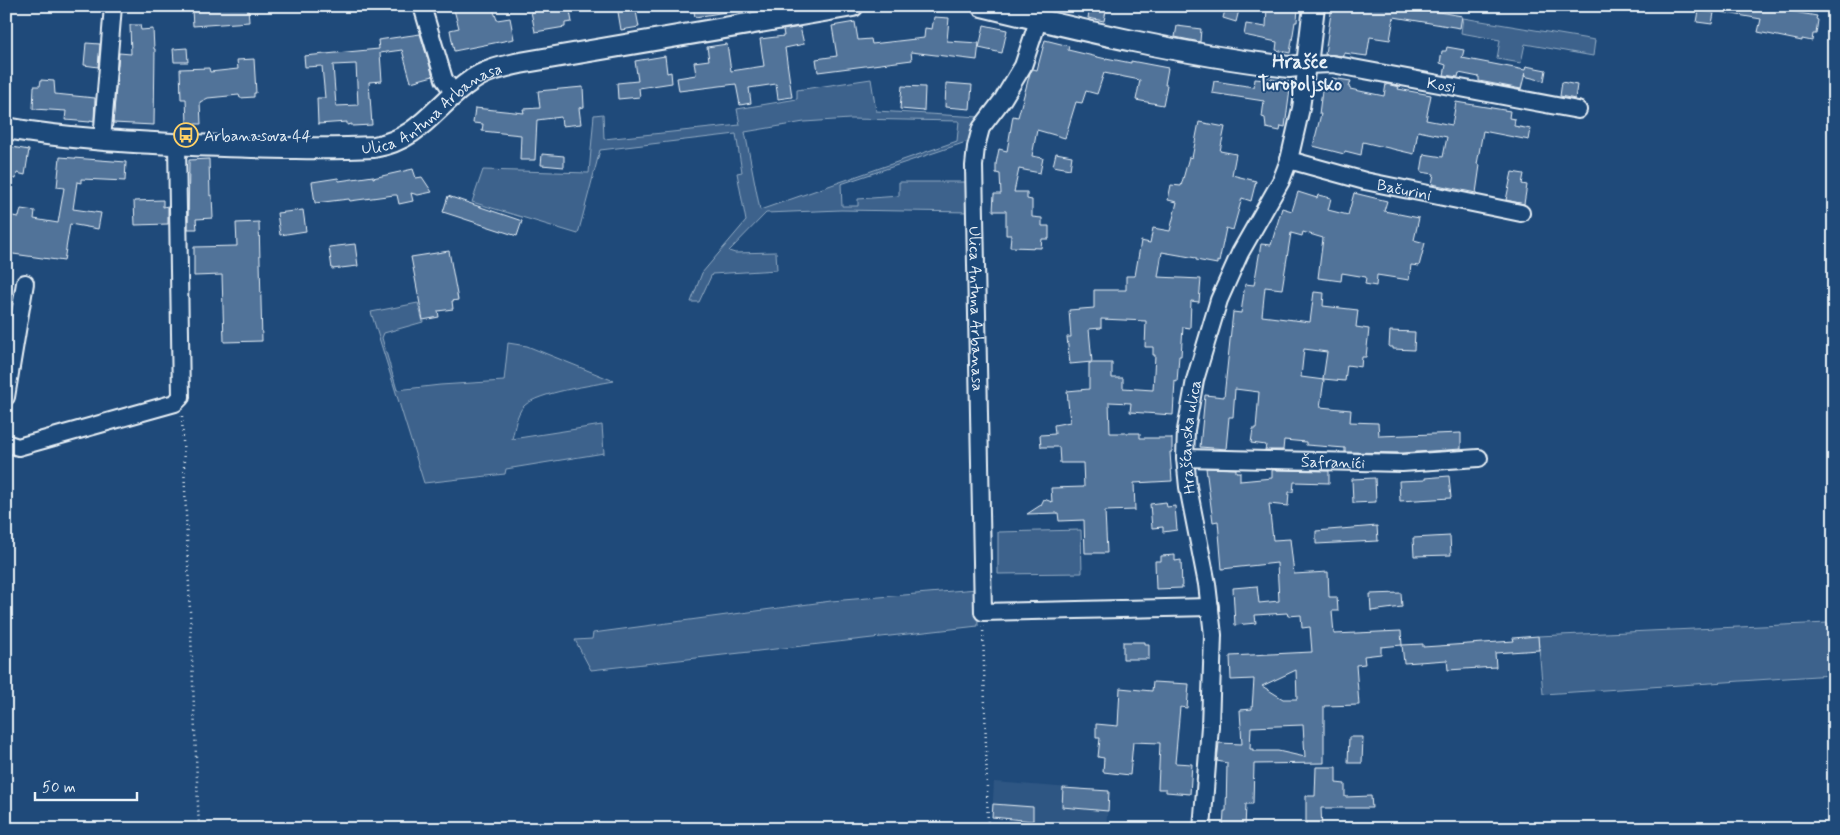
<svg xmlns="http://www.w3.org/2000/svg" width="1840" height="835" viewBox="0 0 1840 835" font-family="Mynerve,sans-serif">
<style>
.built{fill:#2e5683}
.green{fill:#3c628c;stroke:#92aac2;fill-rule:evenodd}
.building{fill:#517399;stroke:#e8f1f8;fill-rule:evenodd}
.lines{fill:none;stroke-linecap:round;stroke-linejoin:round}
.minor-casing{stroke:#e8f1f8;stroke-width:20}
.major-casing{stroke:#e8f1f8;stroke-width:24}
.path{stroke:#e8f1f8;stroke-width:2.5;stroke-dasharray:1 4;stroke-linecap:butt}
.minor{stroke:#1f4a7a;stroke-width:16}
.major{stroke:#1f4a7a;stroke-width:20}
.labels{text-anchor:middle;stroke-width:4;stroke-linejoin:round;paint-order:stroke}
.street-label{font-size:16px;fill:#e8f1f8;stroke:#1f4a7a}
.poi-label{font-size:16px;fill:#e8f1f8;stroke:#1f4a7a;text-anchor:start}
.quarter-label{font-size:19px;font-weight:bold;fill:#e8f1f8;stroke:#1f4a7a}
</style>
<rect width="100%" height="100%" fill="#1f4a7a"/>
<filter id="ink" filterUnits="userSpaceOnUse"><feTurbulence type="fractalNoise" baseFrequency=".02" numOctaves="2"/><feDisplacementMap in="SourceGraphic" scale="10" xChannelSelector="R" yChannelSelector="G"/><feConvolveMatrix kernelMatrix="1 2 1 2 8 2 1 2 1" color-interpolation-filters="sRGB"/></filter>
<g filter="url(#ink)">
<polygon class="built" points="994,782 1109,791 1106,829 992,817"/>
<g class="green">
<polygon points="1463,18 1595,40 1593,56 1525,44 1521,63 1497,59 1500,40 1461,33"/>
<path d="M 871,79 L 876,111 L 980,117 L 972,140 L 841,184 L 842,206 L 858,206 L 858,199 L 899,196 L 899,182 L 969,182 L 970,212 L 841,210 L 766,213 L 729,251 L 735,253 L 776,252 L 777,270 L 712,274 L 699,302 L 691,302 L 702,273 L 746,221 L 737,173 L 742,172 L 736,134 L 600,150 L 578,234 L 472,202 L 483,170 L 589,173 L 594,115 L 603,114 L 604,139 L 740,125 L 737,109 L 797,99 L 797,90 ZM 850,119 L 959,121 L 957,141 L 760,210 L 745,132 L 804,122 Z"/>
<path d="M 418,303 L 423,322 L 384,333 L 382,338 L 397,390 L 440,385 L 504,381 L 508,343 L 527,346 L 614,381 C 594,385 538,392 524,406 C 516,414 515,428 512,439 L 602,425 L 604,453 L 506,469 L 505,474 L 424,483 L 371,312 Z"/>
<polygon points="1081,530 1082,573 998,574 998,532"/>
<polygon points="977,589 978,626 591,670 575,640 592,639 593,633 831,601"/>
<polygon points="1828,623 1832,675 1543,694 1538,636"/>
</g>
<g class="building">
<polygon points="201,6 248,6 249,22 193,26 192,10 201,10"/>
<polygon points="453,6 492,6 497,20 510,18 514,39 454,51 450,30 459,28"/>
<polygon points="530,6 569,6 572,22 565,23 565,27 535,32"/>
<polygon points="617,6 635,6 639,27 621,30"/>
<polygon points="693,6 725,6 726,12 695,17"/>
<polygon points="1090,6 1107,6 1104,21 1088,18"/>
<polygon points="1226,6 1240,6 1236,22 1223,18"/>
<polygon points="1267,6 1298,6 1297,22 1295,22 1290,53 1276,50 1277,42 1244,35 1246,24 1266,27"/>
<polygon points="1332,6 1415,6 1415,8 1462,16 1460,28 1394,17 1390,40 1370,37 1367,56 1344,53 1344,56 1325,54"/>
<polygon points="1722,6 1760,6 1817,16 1816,19 1818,20 1816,34 1813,34 1812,41 1802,39 1802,41 1758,32 1761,19 1721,12"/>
<polygon points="1699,11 1714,13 1712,24 1697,22"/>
<polygon points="934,17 949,18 947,41 979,43 977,60 911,52 912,60 818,72 816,59 837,56 832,26 855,22 858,40 871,39 872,44 924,38 925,28 932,29"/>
<polygon points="130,25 140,25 141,30 153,29 154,49 155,49 154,125 113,123 119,53 131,54"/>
<polygon points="984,25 1007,30 1002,53 979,48"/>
<polygon points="1177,26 1201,29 1200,42 1175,37"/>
<polygon points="800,27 804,44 785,48 792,97 778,99 776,84 749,88 751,103 740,105 736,84 679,91 677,78 696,75 694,62 709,60 707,47 727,44 731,71 764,66 760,39 784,36 783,30"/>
<path d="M 420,34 L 433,76 L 411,82 L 402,50 L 380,53 L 382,81 L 369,82 L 372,125 L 352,126 L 352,124 L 347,125 L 347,122 L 318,124 L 317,98 L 325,98 L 322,66 L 305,67 L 304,56 L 379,49 L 378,40 ZM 356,64 L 358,105 L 336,106 L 333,65 Z"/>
<polygon points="1045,40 1069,46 1068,50 1106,59 1106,58 1131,63 1131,61 1168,68 1165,85 1167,85 1163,105 1136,100 1140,80 1104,73 1097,94 1086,91 1082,103 1076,102 1065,138 1037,130 1032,156 1043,158 1040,173 1019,169 1014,192 1027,192 1027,199 1032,200 1032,217 1042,218 1042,226 1049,226 1049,239 1042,239 1041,248 1010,247 1011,235 1006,235 1006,211 993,211 994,194 1001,194 1000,174 996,173 996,164 999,149 1007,151 1013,116 1018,117 1030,73 1033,69 1037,70"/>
<polygon points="86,43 100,44 98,67 84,65"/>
<polygon points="1447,47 1464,50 1462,58 1525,70 1526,66 1546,70 1544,81 1524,76 1525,73 1521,89 1479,81 1479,77 1459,73 1458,77 1444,75 1446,65 1440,63 1442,51 1446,51"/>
<polygon points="187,48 188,62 174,62 173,49"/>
<polygon points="665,56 667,73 671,72 672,83 639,88 640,97 618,99 617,83 638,81 635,61"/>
<polygon points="254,59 256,93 254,93 254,97 240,98 239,95 208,98 200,102 201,124 187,124 186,99 181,99 180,69 209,68 210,72 238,69 237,60"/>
<polygon points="1266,78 1291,82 1285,127 1281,126 1280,131 1266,128 1265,118 1262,117 1264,101 1212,93 1214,81 1254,87 1255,79 1265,80"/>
<polygon points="1332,78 1351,81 1349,87 1350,89 1384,96 1386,84 1399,87 1398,89 1431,95 1426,120 1452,125 1456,102 1510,111 1509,118 1515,119 1514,126 1531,129 1529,140 1483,131 1477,164 1480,165 1476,193 1432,184 1434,174 1421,172 1424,154 1443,157 1447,137 1418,131 1414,154 1363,142 1361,155 1345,151 1344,154 1313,146 1321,114 1319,114 1323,83 1331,84"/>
<polygon points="41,80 54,81 55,94 95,98 94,121 90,120 90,122 65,120 66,111 33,109 34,86 40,86"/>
<polygon points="1562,82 1577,85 1575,99 1560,96"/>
<polygon points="946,83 972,85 970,109 945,107"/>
<polygon points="902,86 925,87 924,111 900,109"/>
<polygon points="583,87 584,107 579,108 581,124 562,126 561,117 537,120 535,160 520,160 521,135 482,131 483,124 473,123 475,108 524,113 523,109 540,108 538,91"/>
<polygon points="1199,122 1225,127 1220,151 1236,154 1232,175 1256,181 1251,201 1242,198 1233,230 1226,228 1219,262 1217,261 1217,264 1196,260 1196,258 1162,252 1158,277 1201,279 1199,302 1191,301 1190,328 1183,327 1181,356 1179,356 1177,382 1175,381 1173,415 1130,412 1131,403 1109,402 1110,433 1140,433 1140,438 1172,438 1172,452 1170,452 1172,481 1134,483 1135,510 1105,511 1107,553 1085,553 1084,520 1059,521 1058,513 1027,514 1041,505 1044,499 1052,502 1051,488 1084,487 1083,463 1060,463 1059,447 1041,447 1040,435 1055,434 1054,425 1070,422 1067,391 1089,389 1089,363 1112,363 1112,378 1123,378 1123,388 1153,390 1155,355 1153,355 1153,347 1145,347 1146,321 1101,319 1101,328 1089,329 1092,362 1070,364 1067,337 1071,337 1069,310 1094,308 1094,290 1126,290 1126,276 1135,276 1141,241 1150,243 1153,228 1170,231 1177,202 1168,200 1171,185 1181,186 1189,157 1192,158"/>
<polygon points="6,146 29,150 25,175 17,173 16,179 6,177"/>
<polygon points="1056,153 1072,156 1070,169 1053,166"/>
<polygon points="542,154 564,156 564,167 541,165"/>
<polygon points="60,157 126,162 125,181 81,179 81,183 77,182 73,209 101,213 98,229 70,224 64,261 6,253 6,215 19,217 21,209 35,211 34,219 58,223 64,188 57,187"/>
<polygon points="209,159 210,196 212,195 213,218 196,219 197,229 188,229 189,160"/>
<polygon points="413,169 416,178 422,177 432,192 418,195 411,193 413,201 399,204 397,195 394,195 350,201 349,199 315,203 312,182 338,178 339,181 373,176 373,178"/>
<polygon points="1512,172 1524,174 1522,184 1527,185 1524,204 1506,200"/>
<polygon points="1298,192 1317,198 1318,195 1331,198 1328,210 1348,215 1354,193 1387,201 1384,211 1419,218 1414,240 1425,243 1419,266 1411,265 1409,280 1377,275 1376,286 1365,284 1366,277 1342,273 1341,281 1318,278 1323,238 1303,232 1302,236 1291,233 1282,289 1265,287 1262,316 1310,322 1314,292 1324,293 1323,306 1358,310 1356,327 1369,329 1366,357 1362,357 1361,367 1347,365 1345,381 1323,379 1327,352 1304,349 1301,377 1324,380 1320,407 1351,410 1350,422 1378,423 1379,436 1461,433 1461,449 1402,453 1345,452 1345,448 1306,445 1306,442 1284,440 1283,450 1265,450 1266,445 1251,443 1253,429 1256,429 1259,392 1235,389 1233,417 1229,417 1226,449 1200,447 1205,395 1224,397 1233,312 1241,313 1245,284 1254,285 1261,244 1271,245 1282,208 1292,211"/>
<polygon points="448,196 522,221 517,236 443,212"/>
<polygon points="163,200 163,207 168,206 168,224 135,225 134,201"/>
<polygon points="303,210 306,231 280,235 277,213"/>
<polygon points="259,222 262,341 224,342 222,275 194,276 194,247 237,246 236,223"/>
<polygon points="355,244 358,266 332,269 329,247"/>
<polygon points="449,251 458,300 452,301 453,309 438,311 439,317 423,320 411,257"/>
<polygon points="1390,331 1415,332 1414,350 1393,349 1393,347 1389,347"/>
<path d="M 1206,468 L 1236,469 L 1236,472 L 1240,472 L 1240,481 L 1272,478 L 1272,470 L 1329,471 L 1329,483 L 1294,482 L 1293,492 L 1289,492 L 1288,506 L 1269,504 L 1273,540 L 1290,539 L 1294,574 L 1328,572 L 1329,597 L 1337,597 L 1338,611 L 1332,611 L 1334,634 L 1401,631 L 1402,645 L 1381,647 L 1381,654 L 1364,656 L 1365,664 L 1356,665 L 1359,705 L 1324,706 L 1324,763 L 1254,764 L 1253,804 L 1246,804 L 1245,829 L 1223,829 L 1224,811 L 1226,811 L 1227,763 L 1217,761 L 1219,743 L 1242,744 L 1240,710 L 1252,709 L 1254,679 L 1231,680 L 1230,656 L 1312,652 L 1310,627 L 1302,628 L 1301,615 L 1288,616 L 1287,613 L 1255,615 L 1256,623 L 1235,625 L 1233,588 L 1257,586 L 1259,603 L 1279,601 L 1277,563 L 1222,569 L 1218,521 L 1213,522 ZM 1296,670 L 1297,699 L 1283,699 L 1262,686 ZM 1303,725 L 1305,757 L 1278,751 L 1253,751 L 1253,749 L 1250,749 L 1251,727 Z"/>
<polygon points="1449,476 1451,498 1400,501 1399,481 1425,480 1425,478"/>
<polygon points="1375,478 1376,502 1353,503 1352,479"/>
<polygon points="1166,502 1167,507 1175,506 1177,530 1163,532 1163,527 1152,528 1150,504"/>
<polygon points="1377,526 1378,541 1316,544 1316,531"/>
<polygon points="1450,536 1451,555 1414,556 1413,538"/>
<polygon points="1175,555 1175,561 1181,560 1182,588 1156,589 1155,561 1161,561 1161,556"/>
<polygon points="1401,593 1402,607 1371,611 1370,594"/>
<polygon points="1538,636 1539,650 1495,653 1496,667 1448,670 1447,660 1404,663 1402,645 1423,644 1423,647 1514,641 1513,638"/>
<polygon points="1123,642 1145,642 1145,644 1149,644 1149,659 1123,659"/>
<polygon points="1153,682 1189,684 1187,708 1180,707 1175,763 1192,764 1190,794 1166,792 1166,789 1158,789 1160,743 1133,742 1130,775 1103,772 1104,758 1098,757 1100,738 1096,738 1096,724 1118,726 1120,688 1152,691"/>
<polygon points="1349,737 1363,737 1362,763 1348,763"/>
<polygon points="1316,767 1336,767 1336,783 1345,784 1345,797 1371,796 1372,808 1321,808 1322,829 1306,829 1306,796 1315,796"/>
<polygon points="1063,788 1109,791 1108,811 1062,807"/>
<polygon points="993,804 1033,807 1033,821 992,817"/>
</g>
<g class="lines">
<g class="minor-casing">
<g id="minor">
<polyline points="422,6 444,79 455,95"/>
<path id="s1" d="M 1038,21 L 1023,66 L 1003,99 L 981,128 L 976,147 L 974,166 L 983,612 L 1210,607"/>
<polyline points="102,140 113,6"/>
<path id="s2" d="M 1289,160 L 1365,181 L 1521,213"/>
<polyline points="6,397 25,283"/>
<polyline points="6,443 18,447 175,403 181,397 177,144"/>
<path id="s3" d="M 1185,458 L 1402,463 L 1479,458"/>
<path id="s4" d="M 1202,829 L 1210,726 L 1213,635 L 1207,584 L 1188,487 L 1185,458 L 1186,430 L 1195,380 L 1219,300 L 1240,253 L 1281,181 L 1289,160 L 1301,108 L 1307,65 L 1332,64 L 1578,110"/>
</g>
</g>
<g class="major-casing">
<g id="major">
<path d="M 982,6 C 1084,31 1185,55 1289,67 L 1307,65 L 1314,6"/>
<path id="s5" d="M 6,128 C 68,139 130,142 192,145 C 252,147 314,150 374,147 C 421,139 436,104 472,80 C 486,70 503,67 520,63 L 853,6"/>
</g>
</g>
<g class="path">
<polyline points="182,416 199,829"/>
<polyline points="983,626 988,829"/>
</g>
<use href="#minor" class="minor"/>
<use href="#major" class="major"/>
</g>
</g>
<defs>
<g id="bus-ring" transform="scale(1.25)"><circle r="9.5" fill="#1f4a7a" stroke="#ffd166" stroke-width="1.5"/><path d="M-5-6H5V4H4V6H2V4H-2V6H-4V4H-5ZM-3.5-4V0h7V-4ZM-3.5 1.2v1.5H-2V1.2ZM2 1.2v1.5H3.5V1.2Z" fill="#ffd166"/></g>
</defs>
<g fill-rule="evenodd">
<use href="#bus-ring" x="186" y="135"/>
</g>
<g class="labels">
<g class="street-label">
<text dy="6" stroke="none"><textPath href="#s4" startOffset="926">Kosi</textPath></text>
<text dy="6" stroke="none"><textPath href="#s5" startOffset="439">Ulica Antuna Arbanasa</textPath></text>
<text dy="6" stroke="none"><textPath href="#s2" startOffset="119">Bačurini</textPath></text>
<text dy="6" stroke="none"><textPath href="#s1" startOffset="304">Ulica Antuna Arbanasa</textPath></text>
<text dy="6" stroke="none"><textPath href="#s4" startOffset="395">Hrašćanska ulica</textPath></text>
<text dy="6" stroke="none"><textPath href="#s3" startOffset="148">Šafranići</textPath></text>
</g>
<g class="poi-label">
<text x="204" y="141">Arbanasova 44</text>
</g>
<g class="quarter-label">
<text x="1300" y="68">Hrašće<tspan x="1300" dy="22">Turopoljsko</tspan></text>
</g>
</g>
<rect width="1840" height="835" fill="none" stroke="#1f4a7a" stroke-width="25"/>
<rect x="12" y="12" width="1815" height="810" fill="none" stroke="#e8f1f8" stroke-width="2" filter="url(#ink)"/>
<path d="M35 792v8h102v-8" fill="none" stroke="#e8f1f8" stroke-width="2.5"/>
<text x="42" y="792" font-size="15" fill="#e8f1f8" stroke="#1f4a7a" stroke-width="4" paint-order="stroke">50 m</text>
</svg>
